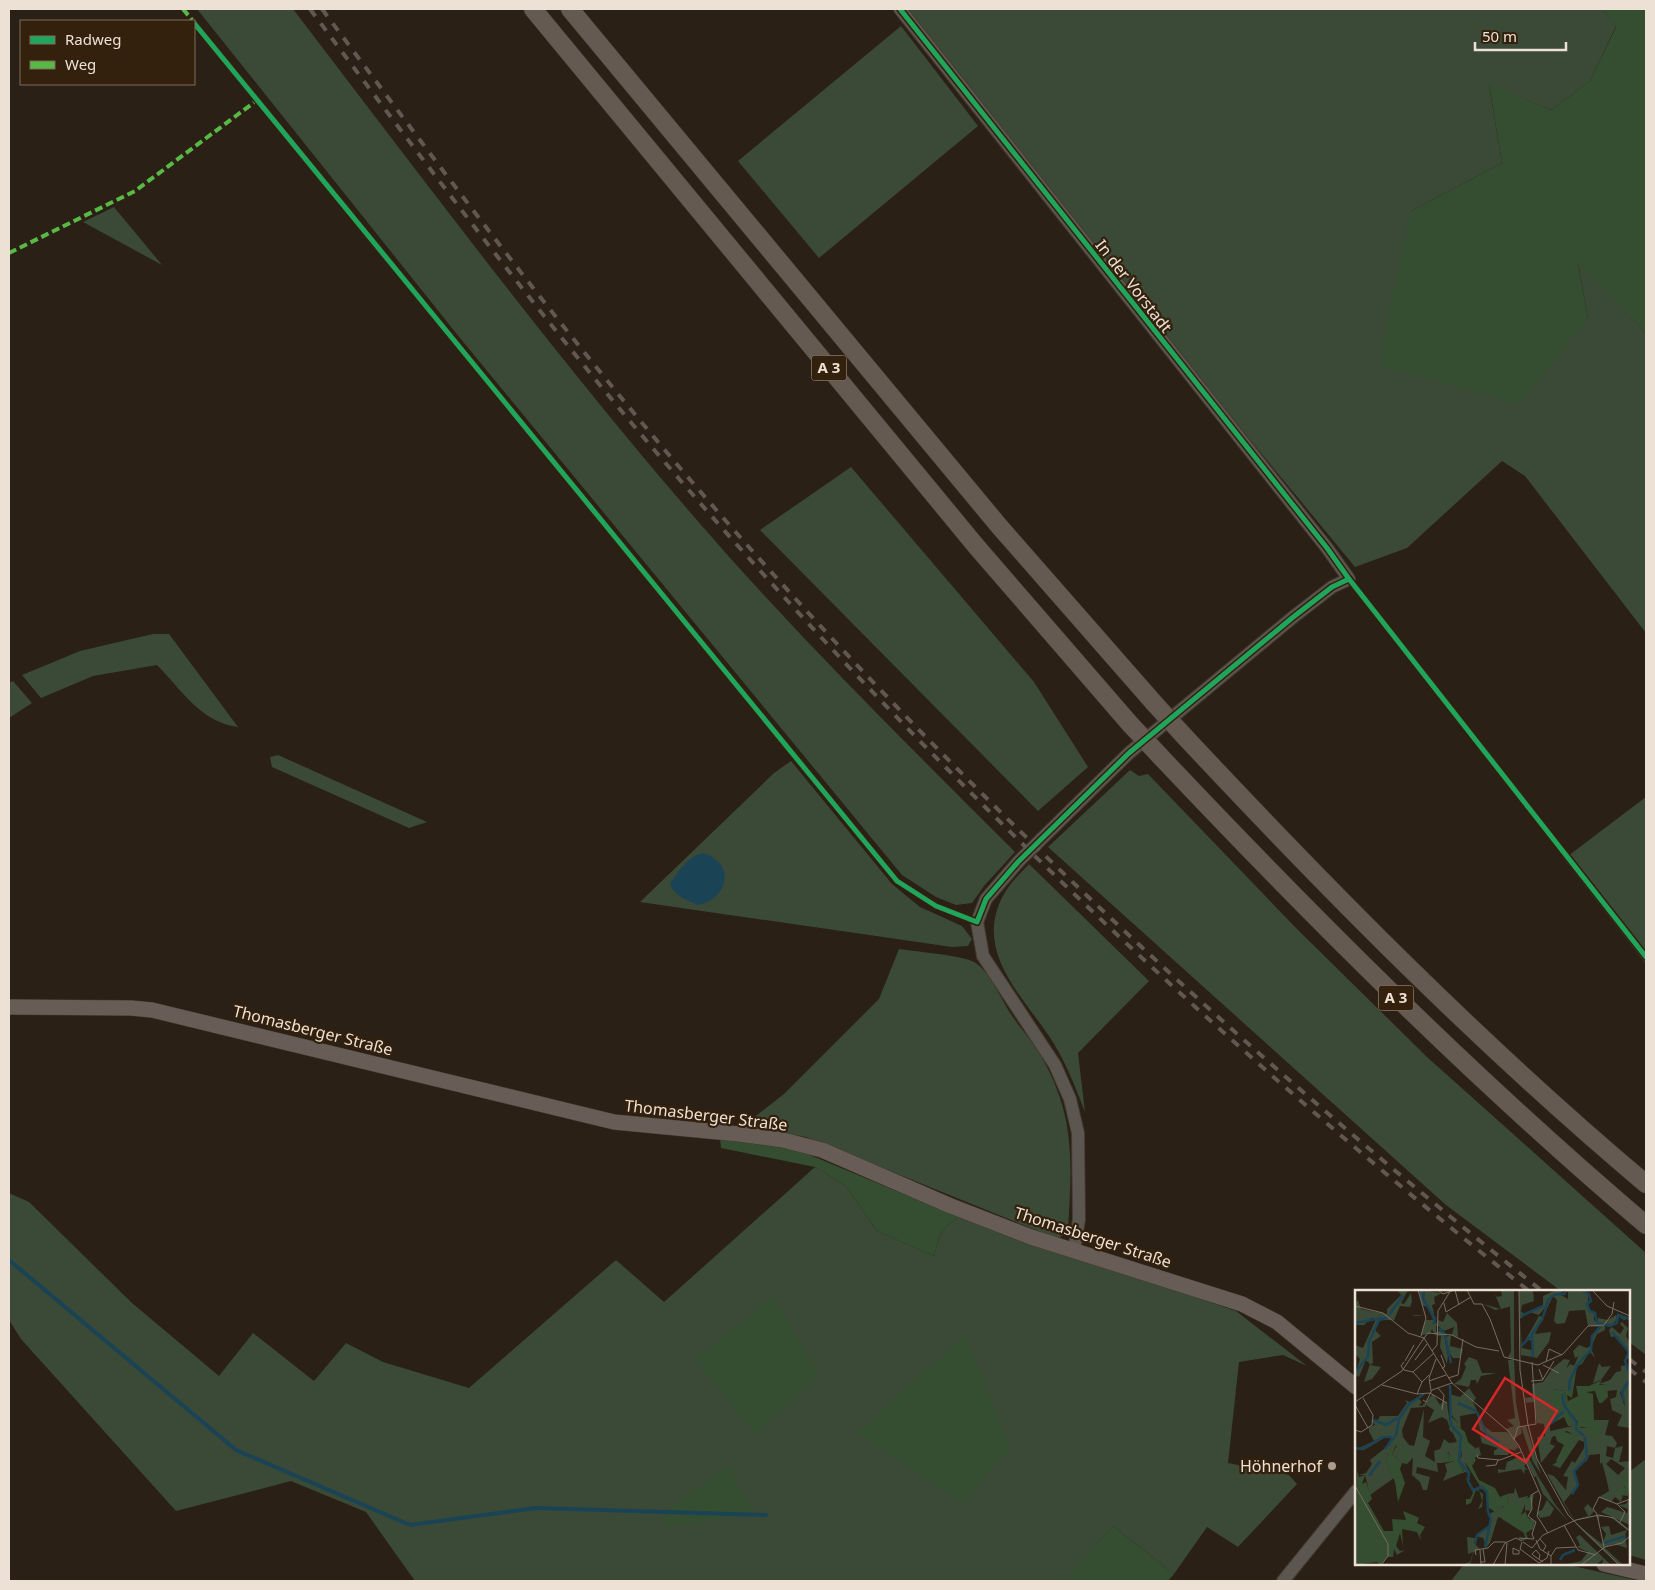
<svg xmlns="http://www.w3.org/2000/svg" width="1655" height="1590" viewBox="0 0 1655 1590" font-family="'Noto Sans',sans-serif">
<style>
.green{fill:#3a4a36}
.forest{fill:#354e31}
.water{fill:#1a4356}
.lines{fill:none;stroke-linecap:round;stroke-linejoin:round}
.stream{stroke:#1a4356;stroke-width:4}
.minor-casing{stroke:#443b32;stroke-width:14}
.major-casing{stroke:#443b32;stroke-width:16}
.highway-casing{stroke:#443b32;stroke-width:19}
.minor{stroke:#5c5650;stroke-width:12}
.major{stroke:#675d56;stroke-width:15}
.highway{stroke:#645a51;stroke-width:18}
.rail{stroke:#605851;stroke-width:4;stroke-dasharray:9 9;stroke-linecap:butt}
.highway-bridge-casing{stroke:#443b32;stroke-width:19;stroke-linecap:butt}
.highway-bridge{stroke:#645a51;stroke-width:18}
.quiet{stroke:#58b947;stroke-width:4;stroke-dasharray:8 4;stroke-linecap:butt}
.cycleway-casing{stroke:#33200d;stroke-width:8}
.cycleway{stroke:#20a55d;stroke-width:5}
.poi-dot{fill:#a99d92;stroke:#33200d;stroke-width:2}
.labels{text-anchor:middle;stroke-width:4.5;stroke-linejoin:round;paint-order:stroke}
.shield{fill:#33200d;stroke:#b5a799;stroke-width:1}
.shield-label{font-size:15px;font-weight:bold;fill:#ede1d5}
.street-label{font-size:16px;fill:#ede1d5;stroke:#33200d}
.poi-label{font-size:16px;fill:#ede1d5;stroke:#33200d;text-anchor:end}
.inset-river{fill:none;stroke:#1a4356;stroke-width:2.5}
.inset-road{fill:none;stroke:#796d62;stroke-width:1}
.view{fill:#d62828;fill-opacity:0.15;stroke:#d62828;stroke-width:2.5}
.inset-edge{fill:none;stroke:#ede1d5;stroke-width:2.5}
</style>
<rect width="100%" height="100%" fill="#2b2015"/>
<g class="green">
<path d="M 197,9 L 293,9 C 426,183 558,360 702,526 C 801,640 908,745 1015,852 L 984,886 L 972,903 L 956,905 L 936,897 L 902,875 L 460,338 Z"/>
<polygon points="906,9 1603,9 1616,26 1590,81 1551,110 1489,85 1502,163 1411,211 1588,318 1578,263 1646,333 1646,633 1525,476 1502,461 1407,548 1355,567 1200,379"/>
<polygon points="901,26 978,126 819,258 738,161"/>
<polygon points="114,207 162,265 83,222"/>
<polygon points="851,467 1034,682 1088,767 1038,811 760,530"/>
<path d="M 153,634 L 169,634 L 238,727 C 200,722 182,690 157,665 L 93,676 L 41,698 L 22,675 L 80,651 Z"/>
<polygon points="13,681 32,703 9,718 9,683"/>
<polygon points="278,755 427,822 409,828 272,767 270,757"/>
<polygon points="791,761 892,884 920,907 962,926 972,939 968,946 952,947 640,902 774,773"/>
<polygon points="1130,770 1139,776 1148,774 1296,928 1427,1057 1646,1253 1646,1355 1629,1342 1629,1291 1561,1291 1446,1205 1048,847"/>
<polygon points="1646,797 1646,964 1564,859"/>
<path d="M 1029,864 L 1149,981 L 1078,1053 L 1085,1112 C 1075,1086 1065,1060 1049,1036 C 1020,993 973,950 1004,894 C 1010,883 1021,873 1029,864 Z"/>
<path d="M 899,949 C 913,951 965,956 974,962 C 991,972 1000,998 1011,1014 C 1019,1027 1030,1038 1038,1051 C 1076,1114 1072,1160 1068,1231 L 1058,1239 L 806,1137 L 743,1126 L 784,1094 L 879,999 Z"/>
<polygon points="815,1167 845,1185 877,1231 934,1256 941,1231 959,1217 1236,1311 1307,1366 1283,1355 1239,1362 1228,1463 1289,1475 1297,1484 1238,1547 1207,1527 1174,1574 1113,1526 1070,1574 1077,1581 415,1581 366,1512 291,1481 176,1511 21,1339 9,1320 9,1193 29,1202 132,1303 219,1376 253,1333 314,1381 346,1343 383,1362 469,1388 616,1260 664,1302"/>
<polygon points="1646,1459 1646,1560 1629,1555 1629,1472"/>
<polygon points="1464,1564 1565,1564 1639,1581 1451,1581"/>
</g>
<g class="forest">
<polygon points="1603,9 1646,9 1646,333 1578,264 1588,318 1519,404 1379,365 1411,211 1502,163 1489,84 1551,110 1590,81 1616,27"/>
<polygon points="720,1139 798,1150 959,1217 941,1231 934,1256 877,1231 845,1185 815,1167 721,1148"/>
<polygon points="773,1297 818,1374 755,1435 697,1359"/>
<polygon points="965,1335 1009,1447 962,1503 858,1433"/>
<polygon points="728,1466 753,1513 668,1527 663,1514"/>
<polygon points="1113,1526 1174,1574 1168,1581 1077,1581 1069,1574"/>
</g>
<path class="water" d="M 703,853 C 736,863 729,899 698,905 C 687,900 674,896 670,884 C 678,872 688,856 703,853 Z"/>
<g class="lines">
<polyline class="stream" points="9,1260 236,1450 410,1525 536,1508 766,1515"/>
<g class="minor-casing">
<g id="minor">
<polyline points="900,9 1327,548 1349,579 1332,587 1292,618 1129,753 1018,862 986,899 977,922 983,956 1055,1065 1070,1099 1078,1133 1079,1219 1074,1251"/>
<polyline points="1283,1581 1356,1491"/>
</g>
</g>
<g class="major-casing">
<g id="major">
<polyline points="9,1007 131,1008 152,1010 614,1122 739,1134 783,1140 822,1150 951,1206 1031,1237 1242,1304 1277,1322 1356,1387"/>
<polyline points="1604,1564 1646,1574"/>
</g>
</g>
<g class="highway-casing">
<g id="highway">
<polyline points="533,9 976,546 1130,724"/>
<polyline points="570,9 999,526 1154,703"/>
<path d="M 1185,737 C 1332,894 1482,1046 1646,1184"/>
<path d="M 1160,756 C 1315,920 1474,1079 1646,1225"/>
</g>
</g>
<use href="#minor" class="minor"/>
<use href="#major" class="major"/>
<use href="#highway" class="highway"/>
<g class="rail">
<path d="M 310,9 C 422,159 534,309 656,452 C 919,760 1212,1038 1529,1291"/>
<path d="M 322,9 C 416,135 510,262 610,384 C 885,721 1203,1020 1542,1291"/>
<polyline points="1629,1359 1646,1372"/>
<polyline points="1629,1369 1646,1382"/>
</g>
<g class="highway-bridge-casing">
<g id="highway-bridge">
<polyline points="1154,703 1185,737"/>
<polyline points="1130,724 1160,756"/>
</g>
</g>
<use href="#highway-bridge" class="highway-bridge"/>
<g class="quiet">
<polyline points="183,9 193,21"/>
<polyline points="9,253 135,191 256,101"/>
</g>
<g class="cycleway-casing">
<g id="cycleway">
<polyline points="900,9 1327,548 1349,579 1646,957"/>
<polyline points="194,23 897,881 936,906 977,922 986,899 1018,862 1129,753 1292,618 1332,587 1349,579"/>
</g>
</g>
<use href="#cycleway" class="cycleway"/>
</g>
<circle class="poi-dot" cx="1332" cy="1466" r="5"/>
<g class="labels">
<g class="shield">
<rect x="811.5" y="355.5" width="35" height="25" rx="4"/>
<rect x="1378.5" y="985.5" width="35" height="25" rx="4"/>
</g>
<g class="shield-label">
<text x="829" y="373">A 3</text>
<text x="1396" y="1003">A 3</text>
</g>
<g class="street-label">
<text transform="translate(1134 286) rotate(52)" y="6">In der Vorstadt</text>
<text transform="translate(313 1030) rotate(14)" y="6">Thomasberger Straße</text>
<text transform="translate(706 1115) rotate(7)" y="6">Thomasberger Straße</text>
<text transform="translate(1093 1237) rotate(18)" y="6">Thomasberger Straße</text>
</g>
<g class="poi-label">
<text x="1322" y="1472">Höhnerhof</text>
</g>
</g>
<g transform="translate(1355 1290)">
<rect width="275" height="275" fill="#2b2015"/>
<path d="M 42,0 L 53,0 L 46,13 L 49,14 L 56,3 L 57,12 L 55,17 L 45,16 L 39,30 L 25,30 L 20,40 L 26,46 L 17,52 L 18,73 L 15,75 L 26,77 L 17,89 L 9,92 L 15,74 L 11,70 L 4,87 L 0,85 L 5,69 L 0,64 L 0,55 L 8,58 L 21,29 L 16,28 L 9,35 L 0,35 L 0,13 L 3,10 L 6,19 L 32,24 L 32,19 L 46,5 ZM 64,0 L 87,3 L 79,7 L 80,14 L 77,15 L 81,34 L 83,30 L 88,32 L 92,23 L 102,33 L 103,47 L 97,45 L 99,37 L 89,41 L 82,35 L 81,37 L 81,42 L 86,40 L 89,45 L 93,66 L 92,74 L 85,57 L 86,46 L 80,45 L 77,39 L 75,44 L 66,45 L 71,30 L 78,30 L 74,18 L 67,15 L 70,28 L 69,25 L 61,26 L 56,25 L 69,25 ZM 146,0 L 159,0 L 159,69 L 153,68 L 156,61 L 155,16 L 154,17 L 140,20 L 128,14 L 146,19 L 140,4 L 142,7 L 147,6 ZM 164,0 L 183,0 L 178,1 L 179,11 L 167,15 L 166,22 L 172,24 L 165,29 L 167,58 L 177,60 L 177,51 L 171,49 L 184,26 L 188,27 L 191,16 L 184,25 L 174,22 L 188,16 L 188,6 L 201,0 L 211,0 L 204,4 L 213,9 L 213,0 L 226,0 L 233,5 L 234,22 L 239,23 L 239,30 L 243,34 L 243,28 L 253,30 L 261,25 L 263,29 L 256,35 L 250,34 L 250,40 L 242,44 L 236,57 L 238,45 L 246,37 L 233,36 L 230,20 L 214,21 L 210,33 L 202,34 L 199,31 L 202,10 L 198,6 L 180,44 L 196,42 L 194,52 L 182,68 L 166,65 ZM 263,26 L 272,28 L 267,32 L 273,38 L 271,46 L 275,53 L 275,68 L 270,70 L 275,63 L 262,46 L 256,47 L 254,40 L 257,37 L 265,44 L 269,38 L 265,34 L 269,30 ZM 96,45 L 95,56 L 108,59 L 105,68 L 98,68 L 93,61 L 91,47 ZM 224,55 L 232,58 L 235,56 L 240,68 L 235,62 L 220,68 L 218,61 ZM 114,67 L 122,70 L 127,83 L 142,83 L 126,86 L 122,94 L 121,90 L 116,90 L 114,97 L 99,94 L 106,89 L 111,77 L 109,74 ZM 209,69 L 215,70 L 211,79 L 215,74 L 220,76 L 220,84 L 215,103 L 210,104 L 212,117 L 209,101 L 198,99 L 201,121 L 195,128 L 195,141 L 218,136 L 210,117 L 224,135 L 217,144 L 212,141 L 197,147 L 195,154 L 200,156 L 186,173 L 182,147 L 190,146 L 189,134 L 182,133 L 179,112 L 171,113 L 170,108 L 178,107 L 177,94 L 188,92 L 198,78 ZM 153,70 L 159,70 L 161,113 L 167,143 L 159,149 L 164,158 L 160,159 L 161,161 L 155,159 L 153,165 L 139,165 L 139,161 L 143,158 L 127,153 L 125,146 L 131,148 L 131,144 L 125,140 L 122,123 L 105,126 L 106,141 L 104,137 L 99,139 L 97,133 L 103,133 L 96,124 L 94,104 L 105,107 L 114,98 L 121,108 L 118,112 L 129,136 L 137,142 L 152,142 L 156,146 L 151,139 L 159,136 L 152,130 L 160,128 ZM 244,73 L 247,77 L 256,76 L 246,90 L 238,93 ZM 273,75 L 274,89 L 265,103 L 270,117 L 268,102 L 275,92 L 275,138 L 262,136 L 267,125 L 257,120 L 255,109 L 261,107 L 262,100 L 252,101 L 252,94 L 244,94 L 255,90 L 261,82 L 266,81 L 266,76 ZM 78,104 L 85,115 L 89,111 L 92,113 L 96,141 L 92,130 L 87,127 L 73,133 L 79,120 L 71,115 L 70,117 L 56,118 L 47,140 L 48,147 L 54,155 L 59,156 L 69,119 L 68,147 L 75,151 L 70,166 L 80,172 L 79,161 L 85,159 L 89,149 L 94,153 L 102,152 L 97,141 L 100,140 L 111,157 L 116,160 L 124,157 L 126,165 L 119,168 L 118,165 L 117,173 L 110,173 L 115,183 L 109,182 L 103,170 L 107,166 L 106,160 L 106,166 L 93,170 L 95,164 L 93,162 L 88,173 L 82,173 L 83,182 L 62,177 L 61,183 L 75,187 L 72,200 L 68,200 L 65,192 L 57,185 L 58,168 L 52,174 L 47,173 L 37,164 L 42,155 L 51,166 L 52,163 L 42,154 L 37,156 L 31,170 L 39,188 L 15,205 L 10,185 L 4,185 L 11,183 L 17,174 L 15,170 L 29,159 L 37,147 L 31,147 L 9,160 L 2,159 L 19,151 L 14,141 L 14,137 L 20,135 L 16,130 L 23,130 L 25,126 L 43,126 L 52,113 L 50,110 L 55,112 L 68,105 L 64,109 L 67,112 L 64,115 L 67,116 ZM 246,130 L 254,130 L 250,145 L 257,146 L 262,153 L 260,158 L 252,156 L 251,166 L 258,168 L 260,158 L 268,156 L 264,172 L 275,171 L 275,192 L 265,185 L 270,195 L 266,212 L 260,207 L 256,212 L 244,207 L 254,201 L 252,191 L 247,172 L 245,174 L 245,164 L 234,165 L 232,171 L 227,172 L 219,181 L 223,195 L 209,212 L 219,230 L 233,226 L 229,218 L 233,214 L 239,221 L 235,226 L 219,231 L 192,184 L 199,186 L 211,200 L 213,187 L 208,186 L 217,171 L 220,173 L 229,158 L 229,152 L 224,150 L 205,178 L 197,175 L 202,172 L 220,146 L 228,144 L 223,138 L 234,138 L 239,148 L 246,142 ZM 256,169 L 270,178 L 263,185 L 251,174 ZM 166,136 L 171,136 L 186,184 L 178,172 ZM 161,168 L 174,168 L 183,186 L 179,187 L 172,173 L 169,176 L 173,180 L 170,179 L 169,184 L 166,179 L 143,183 L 143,179 L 150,180 L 152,172 ZM 99,171 L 107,183 L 88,191 L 92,181 L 90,174 ZM 183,186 L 200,214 L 214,232 L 188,204 L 181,187 ZM 160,197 L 164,208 L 173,206 L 166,225 L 154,213 L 152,204 L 159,203 ZM 275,207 L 275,235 L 246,222 L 252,217 L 272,223 L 273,219 L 263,215 L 271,214 ZM 192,210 L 199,219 L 195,226 L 185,228 L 182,222 L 187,220 ZM 150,216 L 149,229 L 143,227 L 135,253 L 130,259 L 133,264 L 130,259 L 133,243 L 130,253 L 128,248 L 121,246 L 136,234 L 134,224 ZM 240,226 L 252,226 L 257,227 L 265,232 L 273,239 L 270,244 L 272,258 L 259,254 L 249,257 L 268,275 L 265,275 L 233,246 L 219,232 L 247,254 L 251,244 L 246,237 L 254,236 L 256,245 L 272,240 L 254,226 L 244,227 L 243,231 L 241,226 L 226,230 ZM 225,245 L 232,252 L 256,275 L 247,275 L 248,269 L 241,275 L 208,275 L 226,271 L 233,262 L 222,257 L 225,255 L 221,247 ZM 112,247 L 120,248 L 120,254 L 125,259 L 118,263 L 115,275 L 105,275 L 115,272 L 118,262 L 113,264 Z" fill="#3a4a36" fill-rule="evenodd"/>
<path d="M 235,61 L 227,74 L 222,76 L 217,108 L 212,105 L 213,111 L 223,106 L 221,96 L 234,96 L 247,90 L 244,95 L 252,94 L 253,107 L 247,113 L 244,113 L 240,101 L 231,102 L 238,104 L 239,130 L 246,130 L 246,142 L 239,151 L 233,144 L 233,138 L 225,137 L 228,144 L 220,146 L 218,157 L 208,173 L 203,174 L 201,171 L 209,155 L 202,151 L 200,145 L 206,141 L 217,144 L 223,132 L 211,118 L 218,136 L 213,136 L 209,127 L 196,134 L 195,129 L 190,132 L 186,127 L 195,121 L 201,121 L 196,113 L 198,99 L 209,101 L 212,115 L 210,103 L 216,100 L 214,91 L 220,84 L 218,78 L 224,65 ZM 93,113 L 97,127 L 103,133 L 97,133 L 99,138 L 104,137 L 110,142 L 113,152 L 120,158 L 116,164 L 107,155 L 105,147 L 104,158 L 103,142 L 98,140 L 97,143 L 94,139 L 97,131 ZM 44,153 L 52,163 L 53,171 L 48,172 L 49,165 L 41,155 L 37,164 L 47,173 L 45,179 L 50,193 L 43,212 L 40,192 L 31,170 L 37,155 ZM 91,163 L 95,164 L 93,169 L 99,163 L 106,165 L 103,170 L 109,183 L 99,183 L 99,171 L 88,173 ZM 118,164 L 121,170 L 117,176 L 124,190 L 140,198 L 145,207 L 152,204 L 154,213 L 165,214 L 163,220 L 166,225 L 170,222 L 170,210 L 179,204 L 176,221 L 170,220 L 173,228 L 180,231 L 178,239 L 171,243 L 173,248 L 168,251 L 164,248 L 170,248 L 169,243 L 147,229 L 149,216 L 140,222 L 133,217 L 133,203 L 128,198 L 123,200 L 128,204 L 127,217 L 123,219 L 127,211 L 125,202 L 121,200 L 116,213 L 111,215 L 111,209 L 115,209 L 118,203 L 110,186 L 119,199 L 125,196 L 110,172 L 117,173 L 115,166 ZM 2,180 L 4,187 L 10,185 L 7,194 L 11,192 L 17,209 L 13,213 L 29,241 L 38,241 L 37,229 L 51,230 L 48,221 L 60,226 L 64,228 L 62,233 L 70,237 L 65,245 L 66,251 L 62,242 L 47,239 L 48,256 L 45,243 L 41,256 L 45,261 L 50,260 L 42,265 L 39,259 L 38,267 L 32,267 L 25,275 L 22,272 L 0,275 ZM 268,185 L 275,192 L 273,206 L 266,205 L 264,198 L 270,198 L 265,186 Z" fill="#354e31"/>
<path class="inset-river" d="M 69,0 L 68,9 L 80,29 L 79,34M 227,0 L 234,4 L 236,11 L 232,14 L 235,21 L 240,23 L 242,33 L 255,36 L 262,33 L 263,25 L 275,29M 198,5 L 209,4 L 212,0M 34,25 L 48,5M 166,26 L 188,16M 188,27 L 193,10 L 198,6M 0,33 L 27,28M 84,38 L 90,44 L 96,73M 257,42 L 274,62 L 270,71 L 274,82M 166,56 L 177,45M 178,67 L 177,44 L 188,28M 0,82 L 13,67 L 14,52 L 24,30 L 32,28M 95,95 L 96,135 L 106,146 L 104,171 L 114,183 L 113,191 L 118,200 L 127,197 L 132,202 L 133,222M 214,101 L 215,90 L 223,74 L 236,60 L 237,46 L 245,37M 207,104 L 209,115 L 221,132 L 221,139 L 229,146M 269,111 L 267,102 L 275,89M 103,113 L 121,121M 122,122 L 132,145 L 144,152M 19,130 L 31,135 L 42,128M 195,134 L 209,121M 0,158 L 7,159 L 28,147 L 37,147M 30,159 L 41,145 L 44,129 L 54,114 L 69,104M 14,186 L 25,171M 217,204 L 223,195 L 219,181 L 232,168 L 230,147M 249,253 L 271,246M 120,254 L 122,245 L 133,237M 130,257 L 136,229 L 133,222M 205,270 L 208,265 L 220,260"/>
<path class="inset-road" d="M 63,0 L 71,28 L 66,46M 83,0 L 88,4 L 100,0M 100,0 L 104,15M 112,0 L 119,14 L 127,14 L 135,29 L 149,67 L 183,75 L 208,64 L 233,36 L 249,35 L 257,24 L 259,12M 164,0 L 165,80 L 173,135 L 182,169 L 213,225 L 264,275M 237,0 L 252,16 L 275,26M 89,13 L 91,22 L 116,7M 0,16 L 28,23 L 53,43 L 69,48 L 97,93 L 153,141 L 164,156 L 186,206 L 182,226 L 193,243M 69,48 L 73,43 L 97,45 L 121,57 L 144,61M 77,61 L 82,55 L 83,21 L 96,0M 86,65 L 90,76 L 87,79M 60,70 L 72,54M 50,71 L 59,55M 49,72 L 46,76 L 49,80 L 58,82 L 67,92M 191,72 L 194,59 L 207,65M 188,75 L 204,83M 58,82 L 79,63M 93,88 L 103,85 L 108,49M 188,89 L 199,71M 74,91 L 91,85M 176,91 L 188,90 L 184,79M 27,95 L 62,104 L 75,103 L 92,113M 83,98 L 89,105 L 87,120M 76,101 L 74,88 L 81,69M 62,104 L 67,92 L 74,85M 68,110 L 71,112 L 77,100 L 97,93M 0,112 L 47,81 L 69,48M 0,115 L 13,138M 0,140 L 6,142 L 17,135 L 18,125 L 8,108M 159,150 L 163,137 L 181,134 L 177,72M 122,165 L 123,168 L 145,170 L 166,162M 131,176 L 141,175 L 143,170M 0,196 L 33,254 L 33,266 L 26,275M 262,214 L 270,222 L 265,232M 209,235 L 223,260 L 241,265M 164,248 L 179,249M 179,249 L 177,244 L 181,232 L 173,226 L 177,219 L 176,205 L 183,201M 185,249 L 191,256 L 188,261M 181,250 L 185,259 L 196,266 L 196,275M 167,252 L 165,259 L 184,273 L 192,268 L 194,261M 168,252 L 177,258 L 188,245 L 221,230 L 244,225 L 259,228 L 275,241M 249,257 L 242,224 L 238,219 L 244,207 L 262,214 L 275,209M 125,260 L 126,275M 164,260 L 164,264 L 158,264 L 158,258 L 164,261M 121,265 L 120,260 L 133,258 L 139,252 L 151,252M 196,266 L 201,258 L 221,257M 184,269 L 185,265 L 181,260 L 177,264 L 179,266 L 188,272M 126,272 L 130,272 L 128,259M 138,275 L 150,253 L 161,248 L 167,251M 150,275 L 152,253M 226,275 L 250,257 L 267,253 L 275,246"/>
<path class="view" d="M 150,88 L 202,121 L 171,172 L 118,139 Z"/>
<rect width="275" height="275" class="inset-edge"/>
</g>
<rect width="1655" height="1590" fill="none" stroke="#ede1d5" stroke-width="20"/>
<rect x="20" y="20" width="175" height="65" fill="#33200d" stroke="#7d6d5d"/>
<rect x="30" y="36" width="25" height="8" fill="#20a55d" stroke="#7d6d5d"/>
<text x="65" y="45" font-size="15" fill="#ede1d5">Radweg</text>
<rect x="30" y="61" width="25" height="8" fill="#58b947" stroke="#7d6d5d"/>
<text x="65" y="70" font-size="15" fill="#ede1d5">Weg</text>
<path d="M1475 42v8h91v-8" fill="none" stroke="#ede1d5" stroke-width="2.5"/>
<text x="1482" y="42" font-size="15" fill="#ede1d5" stroke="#33200d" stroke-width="4" paint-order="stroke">50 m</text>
</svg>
